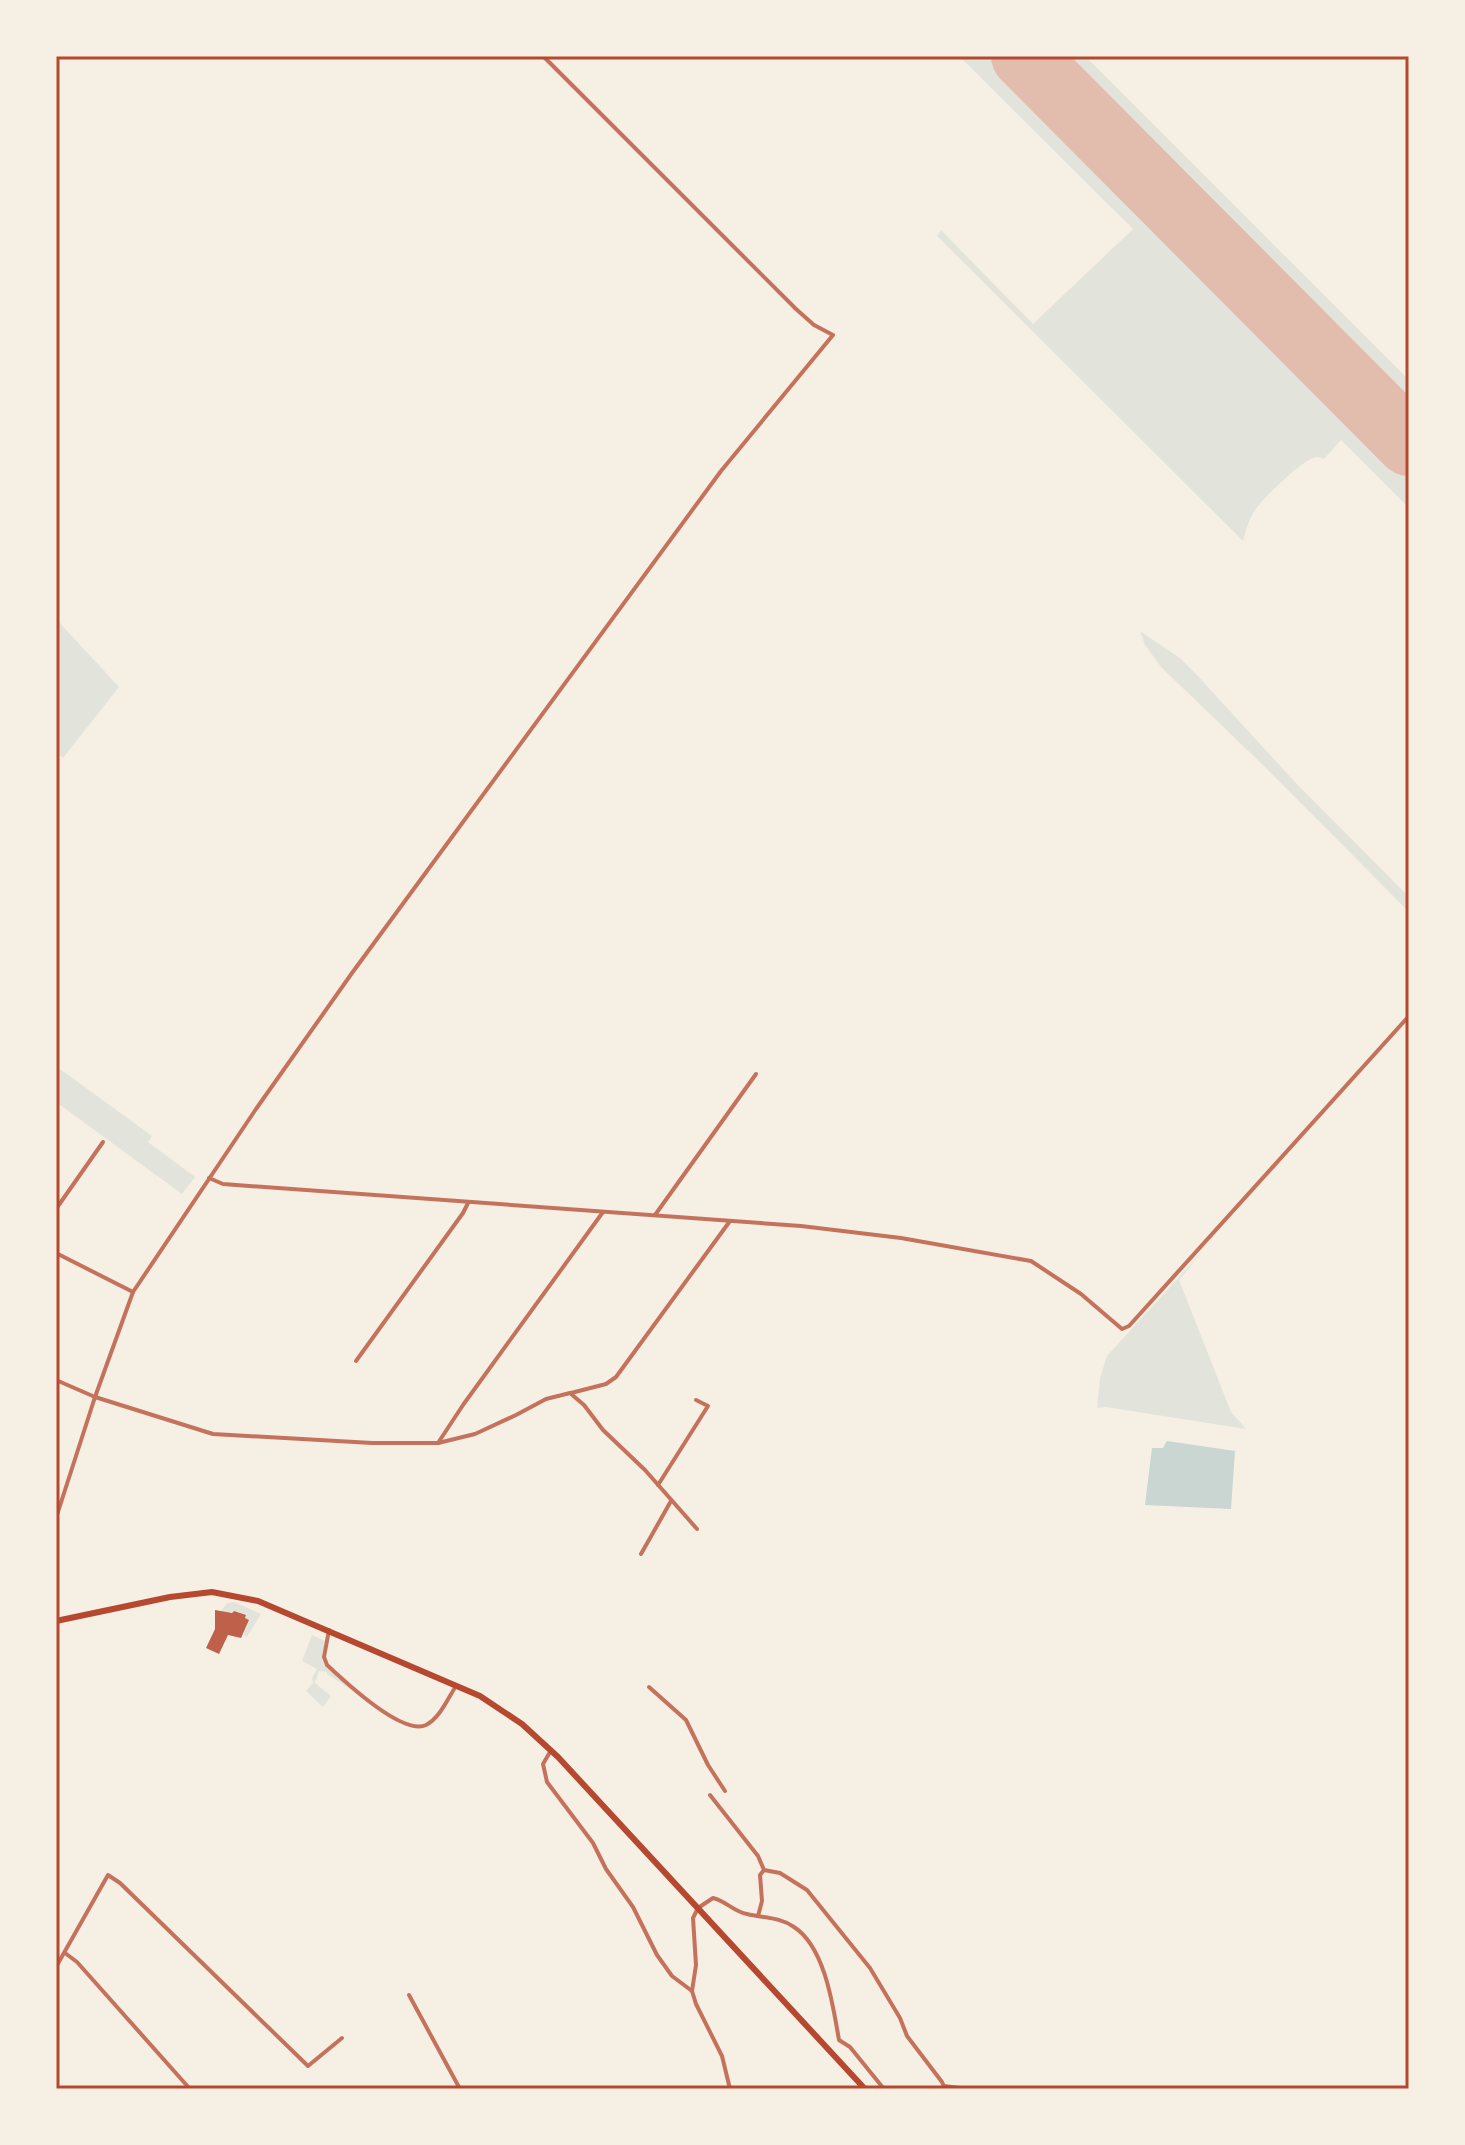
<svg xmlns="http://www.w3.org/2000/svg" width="1465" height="2145" viewBox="0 0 1465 2145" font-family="'DM Sans',sans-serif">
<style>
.green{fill:#e2e4dc}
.water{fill:#c9d6d2}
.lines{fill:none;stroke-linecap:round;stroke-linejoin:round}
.runway{stroke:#e2bdae;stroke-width:66}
.building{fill:#bf614a}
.minor{stroke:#c5725c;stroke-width:4}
.secondary{stroke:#b5482f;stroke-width:6}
.neatline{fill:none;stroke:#b5482f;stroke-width:3}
</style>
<rect width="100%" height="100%" fill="#f6efe4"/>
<g class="green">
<path d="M 959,56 L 1085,56 L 1409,380 L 1409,508 L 1341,440 L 1324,459 C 1317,457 1318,456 1311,459 C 1299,464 1267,495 1258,506 C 1250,516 1246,529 1243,541 L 937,236 L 941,230 L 1033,324 L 1133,229 Z"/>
<polygon points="56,619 119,687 63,758 56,753"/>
<polygon points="1140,631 1181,659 1196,674 1294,781 1409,897 1409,912 1267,769 1161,667 1145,645"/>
<polygon points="56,1066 152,1136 148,1142 195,1177 182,1194 56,1102"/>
<polygon points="1204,1250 1179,1280 1231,1412 1246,1429 1106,1407 1097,1408 1100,1378 1107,1356"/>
<polygon points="234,1602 261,1614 246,1638 244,1633 249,1621 245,1618 246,1616 234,1611 228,1613 221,1611 227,1603"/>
<polygon points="312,1635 325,1641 322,1661 326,1667 352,1690 327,1674 327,1672 319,1671 315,1683 331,1696 323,1707 306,1691 313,1683 312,1678 317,1669 302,1661"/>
</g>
<polygon class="water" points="1167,1441 1235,1451 1231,1509 1145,1505 1152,1448 1163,1448"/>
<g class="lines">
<polyline class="runway" points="1024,56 1409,443"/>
</g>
<polygon class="building" points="215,1610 232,1613 234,1611 246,1615 245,1618 249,1620 241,1638 228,1635 219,1654 206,1648 215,1629"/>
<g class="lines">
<g class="minor">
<polyline points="209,1178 223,1184 801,1226 901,1238 1031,1261 1081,1294 1122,1329 1129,1326 1409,1016"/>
<polyline points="56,1209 103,1142"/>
<polyline points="655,1215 756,1074"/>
<polyline points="56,1253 133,1292"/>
<polyline points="356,1361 463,1213 468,1203"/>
<polyline points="56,1380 95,1397 213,1434 372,1443 438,1443 475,1434 516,1415 546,1399 570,1393 584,1405 603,1430 645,1470 697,1529"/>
<polyline points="571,1393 606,1384 616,1377 730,1221"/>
<polyline points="438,1443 463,1405 603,1212"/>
<polyline points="658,1485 708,1406 696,1400"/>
<polyline points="56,1518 95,1397 133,1292 256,1109 352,973 721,471 833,335 814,325 796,309 543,56"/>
<polyline points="641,1554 671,1501"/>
<path d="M 329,1630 L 324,1657 L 327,1665 C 344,1681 402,1736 426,1725 C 440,1718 448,1698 456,1686"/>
<polyline points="649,1687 686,1720 708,1765 725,1791"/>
<polyline points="550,1752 543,1764 547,1782 593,1843 606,1869 633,1907 657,1955 672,1976 692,1991"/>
<polyline points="710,1795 758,1856 764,1870"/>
<polyline points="758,1916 762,1901 760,1875 764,1870 780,1873 807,1890 870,1968 900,2018 907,2036 942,2082 945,2089"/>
<polyline points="65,1953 77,1962 190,2089"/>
<polyline points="56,1967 108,1875 120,1883 308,2066 342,2038"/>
<polyline points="409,1995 460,2089"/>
<polyline points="944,2086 968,2089"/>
<path d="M 730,2089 L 722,2056 L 696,2004 L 692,1991 L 696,1965 L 693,1918 L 698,1908 L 713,1898 C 726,1901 734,1912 747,1914 C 763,1918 780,1917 794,1927 C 825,1947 833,2006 839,2040 L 850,2047 L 884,2089"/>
</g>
<polyline class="secondary" points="56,1621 170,1597 212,1592 258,1601 480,1696 522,1724 558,1757 865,2089"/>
</g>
<rect width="1465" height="2145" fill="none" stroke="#f6efe4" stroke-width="116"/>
<rect x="58" y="58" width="1349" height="2029" class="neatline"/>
</svg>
